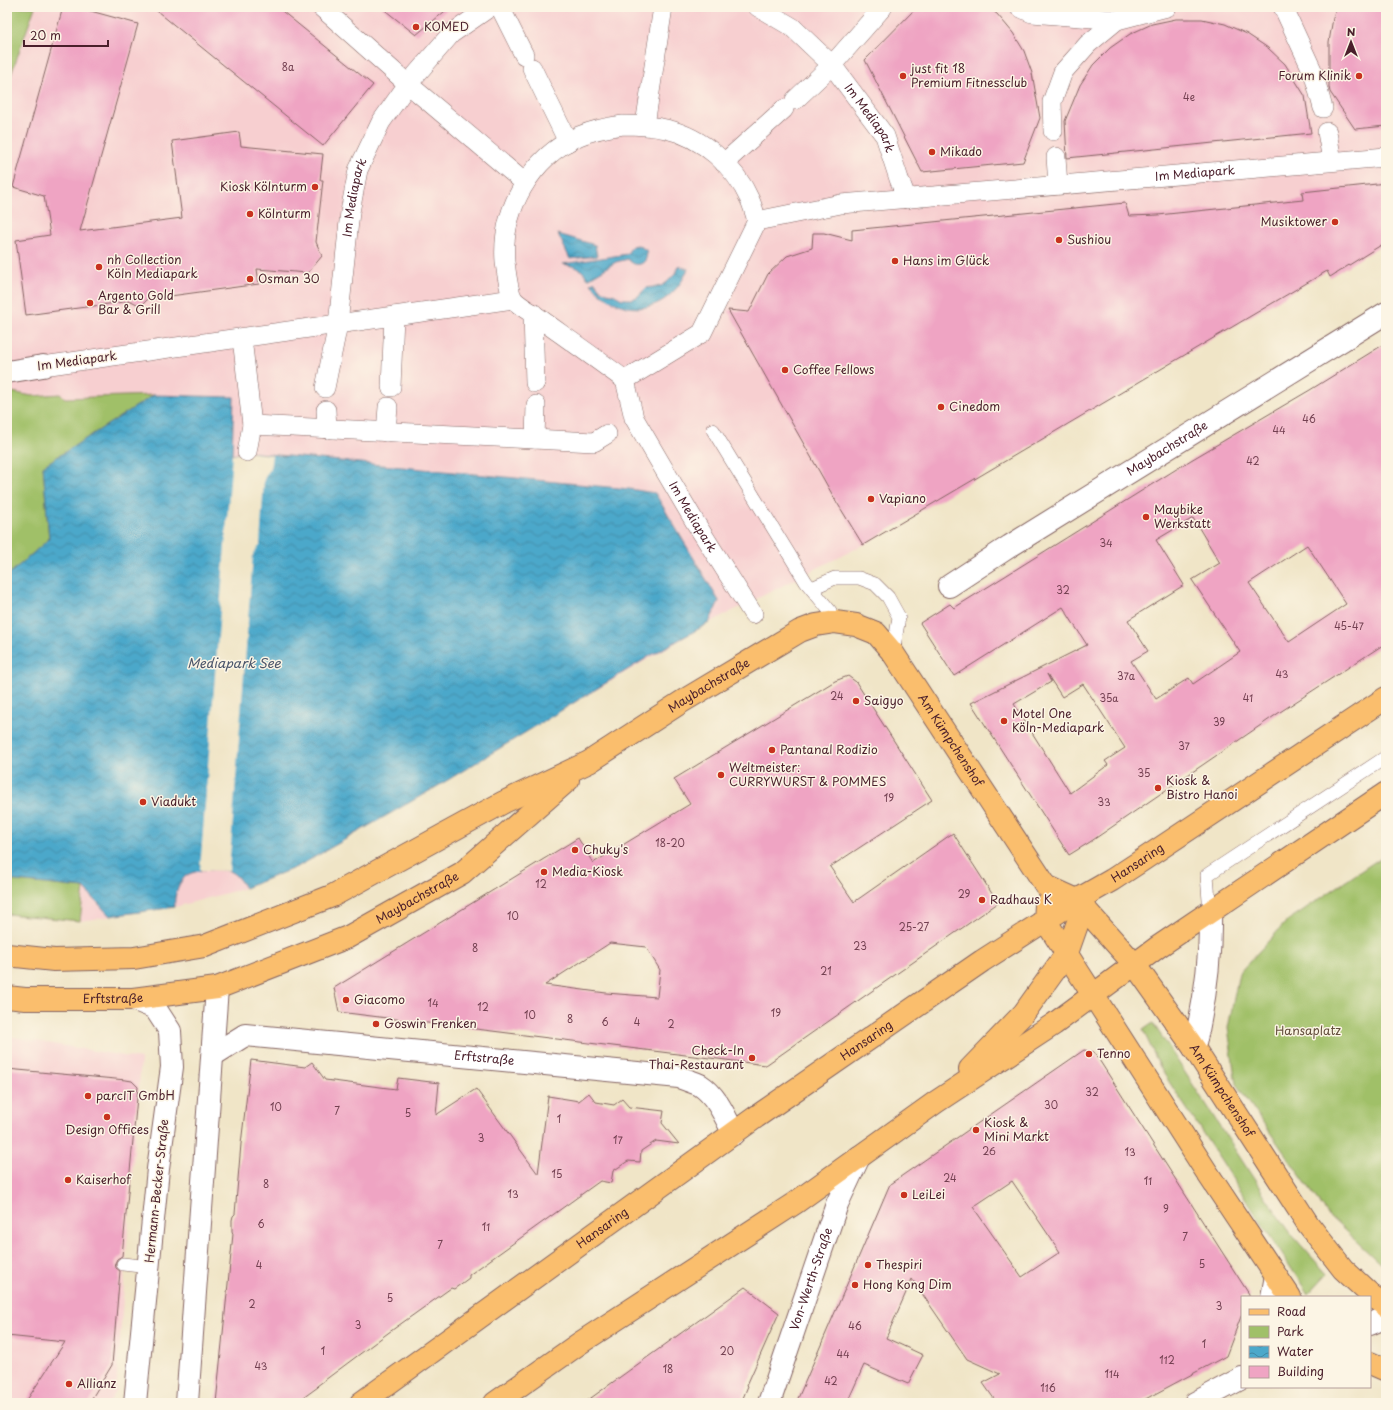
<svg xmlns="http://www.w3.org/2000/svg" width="1393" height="1410" viewBox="0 0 1393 1410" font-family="'Playpen Sans',sans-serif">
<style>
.built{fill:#f7cfd0}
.green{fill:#a0c068;stroke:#75704a}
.water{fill:url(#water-waves);stroke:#4b647a}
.pier{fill:#f0e5c7}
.building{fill:#efa4c3;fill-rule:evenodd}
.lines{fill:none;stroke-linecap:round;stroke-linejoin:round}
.service-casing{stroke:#846462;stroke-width:14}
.pedestrian-casing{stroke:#846462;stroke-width:20}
.minor-casing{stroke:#846462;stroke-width:24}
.primary-casing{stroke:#846462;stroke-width:24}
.service{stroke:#fff;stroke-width:13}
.pedestrian{stroke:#fff;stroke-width:19}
.minor{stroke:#fff;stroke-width:22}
.primary{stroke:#fabe6d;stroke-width:22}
.poi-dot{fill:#c8321e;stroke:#fcf5e5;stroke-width:1.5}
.labels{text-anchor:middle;stroke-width:3;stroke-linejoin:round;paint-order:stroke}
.number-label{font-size:10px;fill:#734051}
.poi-label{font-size:12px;fill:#4a1f2b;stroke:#fcf5e5;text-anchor:start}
.street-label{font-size:12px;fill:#4a1f2b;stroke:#fcf5e5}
.park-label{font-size:12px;fill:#644f3d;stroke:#fcf5e5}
.water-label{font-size:13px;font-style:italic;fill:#4b566b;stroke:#fcf5e5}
</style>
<defs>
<pattern id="water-waves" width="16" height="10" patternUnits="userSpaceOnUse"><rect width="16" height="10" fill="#4ca8ca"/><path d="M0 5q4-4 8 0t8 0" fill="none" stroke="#4188a4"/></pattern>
</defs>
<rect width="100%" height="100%" fill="#fcf5e5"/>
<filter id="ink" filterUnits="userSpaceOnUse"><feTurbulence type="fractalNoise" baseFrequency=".025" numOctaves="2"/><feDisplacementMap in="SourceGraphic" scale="8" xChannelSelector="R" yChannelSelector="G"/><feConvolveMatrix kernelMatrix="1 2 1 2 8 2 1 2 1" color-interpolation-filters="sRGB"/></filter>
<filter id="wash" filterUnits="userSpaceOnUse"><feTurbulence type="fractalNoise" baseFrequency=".012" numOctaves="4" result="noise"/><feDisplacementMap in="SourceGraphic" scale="16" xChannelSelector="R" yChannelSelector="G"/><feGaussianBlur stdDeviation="0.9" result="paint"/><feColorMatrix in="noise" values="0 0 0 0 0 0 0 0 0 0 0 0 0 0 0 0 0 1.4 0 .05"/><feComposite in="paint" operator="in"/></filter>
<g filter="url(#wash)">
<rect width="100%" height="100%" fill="#f0e5c7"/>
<g class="built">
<polygon points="35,7 1386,7 1386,242 1330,277 1327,271 863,545 709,623 299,866 245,888 175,907 80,921 7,914 7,86"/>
<polygon points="7,1036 141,1059 116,1392 109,1403 7,1403"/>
</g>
<g class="green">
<polygon points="7,7 35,7 7,86"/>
<polygon points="7,391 32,396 60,394 65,398 154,395 43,466 49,539 7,576"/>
<polygon points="1386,854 1386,1269 1328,1215 1236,1084 1228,1028 1239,973 1287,921"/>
<polygon points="7,880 84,888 80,921 7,914"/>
<polygon points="1153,1023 1265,1196 1292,1235 1327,1274 1308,1294 1162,1071 1143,1030"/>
</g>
<g class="water">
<polygon points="558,234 595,245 597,256 570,259"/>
<path d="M 638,245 L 646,250 C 650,263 636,270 628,259 L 616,262 L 588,279 C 581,267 576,267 563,264 L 627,254 L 632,246 Z"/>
<path d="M 678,266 L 688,269 C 669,314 623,321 591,284 L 594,281 L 601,290 L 607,293 L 613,294 L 622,299 L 632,299 L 637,297 L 646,288 L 661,286 L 666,283 L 675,274 Z"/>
<path d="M 154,395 L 234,397 L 232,455 L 247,452 L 629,489 L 655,493 L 719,601 L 709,623 L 650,656 L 438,786 L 299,866 L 245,888 C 241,882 236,873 228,871 C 218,868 198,870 189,874 C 179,879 173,897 175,907 L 110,916 L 84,888 L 7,880 L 7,576 L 49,539 L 43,466 Z"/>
</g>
<polygon class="pier" points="247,452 272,455 270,469 264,479 260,545 253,555 229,871 200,870 232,455"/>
<g id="blocks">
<g class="building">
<polygon points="63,7 76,7 138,24 80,231 182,218 172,141 239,132 241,146 323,154 320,180 323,180 316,242 322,256 308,273 257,269 259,284 148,299 141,306 131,301 26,315 16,240 50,235 44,196 13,187"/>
<polygon points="152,7 277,7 373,85 323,146"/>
<polygon points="381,7 450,7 416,35"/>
<polygon points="917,7 987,7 997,14 1013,33 1024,51 1032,73 1040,118 1023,162 922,172 865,60"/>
<polygon points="1337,7 1386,7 1386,126 1355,129 1330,92 1329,87 1329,42 1333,18"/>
<polygon points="1176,19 1202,19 1225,24 1247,34 1268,48 1285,64 1305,96 1311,133 1067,158 1065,121 1080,85 1093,65 1110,48 1130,34 1152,24"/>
<polygon points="1386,183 1386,242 1330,277 1327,271 863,545 836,501 728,310 749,312 768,274 787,256 812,248 813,233 824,233 852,240 852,230 1125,203 1129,216 1158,215 1303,200 1302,192"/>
<path d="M 1386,343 L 1386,643 L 1280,712 L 1090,842 L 1069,855 L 971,703 L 1087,645 L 1063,607 L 954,676 L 920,623 L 950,604 L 954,608 L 1191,460 L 1310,390 ZM 1193,518 L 1220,563 L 1192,580 L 1240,652 L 1193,684 L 1189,678 L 1156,699 L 1131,661 L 1148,651 L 1128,620 L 1184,585 L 1156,540 ZM 1307,545 L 1346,604 L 1289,642 L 1249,583 ZM 1047,674 L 1062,697 L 1083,684 L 1125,748 L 1105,761 L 1108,765 L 1070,793 L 1014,704 L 1051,682 Z"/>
<path d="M 848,676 L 856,682 L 932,800 L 830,867 L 854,902 L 953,833 L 998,903 L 766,1065 L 339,1012 L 334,988 L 578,838 L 593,863 L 690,804 L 674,779 L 835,681 ZM 610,943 L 646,947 L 660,970 L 657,997 L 606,993 L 545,985 Z"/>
<path d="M 1084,1050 L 1094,1052 L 1249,1294 L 1249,1297 L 1242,1297 L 1242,1314 L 1226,1356 L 1138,1403 L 997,1403 L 983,1383 L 1000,1374 L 967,1359 L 912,1279 L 886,1338 L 923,1355 L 908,1384 L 864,1365 L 847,1403 L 796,1403 L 890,1184 ZM 1012,1181 L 1060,1252 L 1022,1277 L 973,1207 Z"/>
<polygon points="251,1060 305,1067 312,1062 325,1080 396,1089 398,1078 439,1083 436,1115 476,1089 538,1174 548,1096 579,1101 589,1093 596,1102 614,1105 622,1099 629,1107 664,1111 662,1123 679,1144 656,1141 641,1151 640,1162 628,1161 613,1171 611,1183 600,1181 469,1275 469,1278 454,1289 451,1288 388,1333 317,1386 318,1387 296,1403 216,1403 233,1234 232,1231 232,1220 233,1216 235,1214 241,1144"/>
<polygon points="7,1069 126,1080 132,1081 138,1087 122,1256 117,1259 115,1263 116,1268 120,1271 112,1365 89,1403 25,1403 65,1342 7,1336"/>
<polygon points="745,1287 779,1313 747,1385 748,1386 741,1403 584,1403"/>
</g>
</g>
</g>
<g filter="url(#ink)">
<use href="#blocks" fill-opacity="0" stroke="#846462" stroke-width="1"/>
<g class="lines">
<g class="service-casing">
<g id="service">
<polyline points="713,430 806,582 830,611 835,622"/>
<polyline points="812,588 835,578 859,578 875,584 888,597 899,617 893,653"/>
<polyline points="1210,913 1207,875 1386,757"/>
<polyline points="123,1264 149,1267"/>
</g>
</g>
<g class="pedestrian-casing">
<g id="pedestrian">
<polyline points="321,7 408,84 525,183"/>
<polyline points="500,7 524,55"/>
<path id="s1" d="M 758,7 L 792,27 L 832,65 L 885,136 L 899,179 L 907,199"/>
<polyline points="1019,7 1032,13 1117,20 1167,7"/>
<polyline points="1283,7 1313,72 1323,108"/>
<polyline points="532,68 568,142"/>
<polyline points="795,100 832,65 883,7"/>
<path d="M 623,125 C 638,125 652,126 666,129 C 702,137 735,166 750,200 C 753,207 755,214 757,221 L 702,333 L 625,380 C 598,360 571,341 543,321 C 536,315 519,306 514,300 C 509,294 506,270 505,262 C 501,210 531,157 579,136 C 593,130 608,127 623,125 Z"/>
<polyline points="645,125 663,7"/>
<polyline points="1053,131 1052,102 1063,72 1088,44 1117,20"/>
<polyline points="1327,132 1332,161"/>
<polyline points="1056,157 1058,185"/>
<polyline points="724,163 784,109"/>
<path id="s2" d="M 757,221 L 841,204 L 1386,157"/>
<polyline points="533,313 535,383"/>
<polyline points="242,338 252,425 247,452"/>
<polyline points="43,366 513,299"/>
<path id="s3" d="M 625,380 L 634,418 L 695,522 L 753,614"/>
<polyline points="391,387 394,316"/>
<path id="s4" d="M 325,388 L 338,324 L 350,212 L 358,170 L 381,122 L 408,84 L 451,34 L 490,7"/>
<polyline points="326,410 327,429"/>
<polyline points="252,425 594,442 607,434"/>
<polyline points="386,432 388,407"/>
<polyline points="535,439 536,405"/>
</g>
</g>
<g class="minor-casing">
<g id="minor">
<polyline points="7,372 43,366"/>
<path id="s5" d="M 949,586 L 1010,546 L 1386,313"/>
<polyline points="133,999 155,1008 170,1031 172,1067 158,1169 135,1403"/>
<path d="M 1194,1048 C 1204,1006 1211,956 1210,913"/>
<path id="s6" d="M 213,1055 L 245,1035 L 679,1077 C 686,1080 694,1082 700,1085 C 717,1096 725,1117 734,1134"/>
<polyline points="1272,1297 1276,1276"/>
<polyline points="1370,1324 1386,1317"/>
<polyline points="187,1403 217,988"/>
<path id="s7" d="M 769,1403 L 837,1204 L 859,1157"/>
<polyline points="1195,1403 1242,1378"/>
</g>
</g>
<g class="primary-casing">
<g id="primary">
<polyline points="1046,905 1045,920 1206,1171 1290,1297"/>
<path id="s8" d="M 7,955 L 54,960 L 134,958 L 205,946 L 332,896 L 504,802 L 589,762 L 683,701 L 800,631 L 816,625 L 835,622 L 856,625 L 876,633 L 893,653 L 1046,886 L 1077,900 L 1135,965 L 1194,1048 L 1308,1224 L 1343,1269 L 1372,1296 L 1386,1306"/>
<path id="s9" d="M 7,997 L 25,999 L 133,999 L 217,988 L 348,937 L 462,873 L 568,780"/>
<polyline points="970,1069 1024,1013 1067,953 1079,919 1077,900"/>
<polyline points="1370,1363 1386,1370"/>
<path id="s10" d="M 361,1403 L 756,1117 L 982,961 L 1077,900 L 1112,880 L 1138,863 L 1386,698"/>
<polyline points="495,1403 580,1343 795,1203 936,1102 1054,1024 1158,947 1386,793"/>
</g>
</g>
<use href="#service" class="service"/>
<use href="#pedestrian" class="pedestrian"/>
<use href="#minor" class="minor"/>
<use href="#primary" class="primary"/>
</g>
</g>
<g class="poi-dot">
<circle cx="416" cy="27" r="4"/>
<circle cx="903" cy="76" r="4"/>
<circle cx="1359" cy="76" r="4"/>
<circle cx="932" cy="152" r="4"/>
<circle cx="315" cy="187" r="4"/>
<circle cx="250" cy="214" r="4"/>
<circle cx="1335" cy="222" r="4"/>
<circle cx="1059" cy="240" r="4"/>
<circle cx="895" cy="261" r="4"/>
<circle cx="99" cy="267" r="4"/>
<circle cx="250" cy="279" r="4"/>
<circle cx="90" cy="303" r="4"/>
<circle cx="785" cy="370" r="4"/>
<circle cx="941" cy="407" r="4"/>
<circle cx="871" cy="499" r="4"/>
<circle cx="1146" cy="517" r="4"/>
<circle cx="856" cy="701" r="4"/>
<circle cx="1004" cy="721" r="4"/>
<circle cx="772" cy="750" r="4"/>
<circle cx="721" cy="775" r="4"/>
<circle cx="1158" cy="788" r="4"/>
<circle cx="143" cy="802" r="4"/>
<circle cx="575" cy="850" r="4"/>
<circle cx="544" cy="872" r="4"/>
<circle cx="982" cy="900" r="4"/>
<circle cx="346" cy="1000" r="4"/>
<circle cx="376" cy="1024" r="4"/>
<circle cx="1089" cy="1054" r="4"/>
<circle cx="752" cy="1058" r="4"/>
<circle cx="88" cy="1096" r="4"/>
<circle cx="107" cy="1117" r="4"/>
<circle cx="976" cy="1130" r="4"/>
<circle cx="68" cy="1180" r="4"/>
<circle cx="904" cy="1195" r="4"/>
<circle cx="868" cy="1265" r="4"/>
<circle cx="855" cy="1285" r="4"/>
<circle cx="69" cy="1384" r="4"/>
</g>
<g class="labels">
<g class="number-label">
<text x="288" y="71">8a</text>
<text x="1189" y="101">4e</text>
<text x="1309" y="423">46</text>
<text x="1279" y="434">44</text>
<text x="1253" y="465">42</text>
<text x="1106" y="547">34</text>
<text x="1063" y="594">32</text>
<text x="1349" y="630">45-47</text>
<text x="1282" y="678">43</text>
<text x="1126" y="680">37a</text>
<text x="837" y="700">24</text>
<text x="1109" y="702">35a</text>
<text x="1248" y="702">41</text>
<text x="1219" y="726">39</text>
<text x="1184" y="750">37</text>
<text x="1144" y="777">35</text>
<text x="889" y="802">19</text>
<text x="1104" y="806">33</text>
<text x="670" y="847">18-20</text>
<text x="541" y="888">12</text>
<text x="964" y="898">29</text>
<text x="513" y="920">10</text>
<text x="914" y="931">25-27</text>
<text x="860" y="950">23</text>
<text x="475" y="952">8</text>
<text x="826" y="975">21</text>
<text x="433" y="1007">14</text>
<text x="483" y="1011">12</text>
<text x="776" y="1017">19</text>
<text x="530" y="1019">10</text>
<text x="570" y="1023">8</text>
<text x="605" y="1026">6</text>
<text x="637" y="1026">4</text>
<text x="671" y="1028">2</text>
<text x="1092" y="1096">32</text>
<text x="1051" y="1109">30</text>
<text x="276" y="1111">10</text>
<text x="337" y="1115">7</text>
<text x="408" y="1117">5</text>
<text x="559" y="1123">1</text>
<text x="481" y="1142">3</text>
<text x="618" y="1144">17</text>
<text x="989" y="1155">26</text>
<text x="1130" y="1156">13</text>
<text x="557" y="1178">15</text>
<text x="950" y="1182">24</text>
<text x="1148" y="1185">11</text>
<text x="266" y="1188">8</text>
<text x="513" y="1198">13</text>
<text x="1166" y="1213">9</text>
<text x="261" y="1228">6</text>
<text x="486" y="1231">11</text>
<text x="1185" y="1241">7</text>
<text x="440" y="1249">7</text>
<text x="1202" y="1268">5</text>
<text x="259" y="1269">4</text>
<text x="390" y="1302">5</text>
<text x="252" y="1308">2</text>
<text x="1219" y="1310">3</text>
<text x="358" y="1329">3</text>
<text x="855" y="1330">46</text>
<text x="1204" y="1348">1</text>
<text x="323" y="1355">1</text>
<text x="727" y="1355">20</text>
<text x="843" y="1358">44</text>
<text x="1167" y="1364">112</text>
<text x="261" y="1370">43</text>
<text x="668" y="1373">18</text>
<text x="1112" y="1378">114</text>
<text x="831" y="1385">42</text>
<text x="1048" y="1392">116</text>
</g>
<g class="poi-label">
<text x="424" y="31">KOMED</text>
<text x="911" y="73">just fit 18<tspan x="911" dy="14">Premium Fitnessclub</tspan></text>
<text x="1351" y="80" text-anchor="end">Forum Klinik</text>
<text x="940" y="156">Mikado</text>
<text x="307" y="191" text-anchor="end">Kiosk Kölnturm</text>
<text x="258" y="218">Kölnturm</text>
<text x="1327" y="226" text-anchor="end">Musiktower</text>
<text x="1067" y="244">Sushiou</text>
<text x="107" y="264">nh Collection<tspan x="107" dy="14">Köln Mediapark</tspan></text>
<text x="903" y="265">Hans im Glück</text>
<text x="258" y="283">Osman 30</text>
<text x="98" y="300">Argento Gold<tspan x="98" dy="14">Bar &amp; Grill</tspan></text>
<text x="793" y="374">Coffee Fellows</text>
<text x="949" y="411">Cinedom</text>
<text x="879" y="503">Vapiano</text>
<text x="1154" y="514">Maybike<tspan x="1154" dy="14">Werkstatt</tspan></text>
<text x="864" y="705">Saigyo</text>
<text x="1012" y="718">Motel One<tspan x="1012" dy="14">Köln-Mediapark</tspan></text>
<text x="780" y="754">Pantanal Rodizio</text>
<text x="729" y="772">Weltmeister:<tspan x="729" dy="14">CURRYWURST &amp; POMMES</tspan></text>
<text x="1166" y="785">Kiosk &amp;<tspan x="1166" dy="14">Bistro Hanoi</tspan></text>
<text x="151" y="806">Viadukt</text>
<text x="583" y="854">Chuky's</text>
<text x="552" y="876">Media-Kiosk</text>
<text x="990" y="904">Radhaus K</text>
<text x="354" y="1004">Giacomo</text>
<text x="384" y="1028">Goswin Frenken</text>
<text x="744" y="1055" text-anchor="end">Check-In<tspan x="744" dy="14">Thai-Restaurant</tspan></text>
<text x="1097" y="1058">Tenno</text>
<text x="96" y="1100">parcIT GmbH</text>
<text x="984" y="1127">Kiosk &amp;<tspan x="984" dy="14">Mini Markt</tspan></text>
<text x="107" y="1134" text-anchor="middle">Design Offices</text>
<text x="76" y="1184">Kaiserhof</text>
<text x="912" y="1199">LeiLei</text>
<text x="876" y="1269">Thespiri</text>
<text x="863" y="1289">Hong Kong Dim</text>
<text x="77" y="1388">Allianz</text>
</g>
<g class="street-label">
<text dy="4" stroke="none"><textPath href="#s1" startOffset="160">Im Mediapark</textPath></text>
<text dy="4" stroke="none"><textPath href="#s2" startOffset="441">Im Mediapark</textPath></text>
<text dy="4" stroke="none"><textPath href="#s4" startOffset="193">Im Mediapark</textPath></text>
<text transform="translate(77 361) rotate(-8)" y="4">Im Mediapark</text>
<text dy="4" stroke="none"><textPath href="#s5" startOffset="258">Maybachstraße</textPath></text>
<text dy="4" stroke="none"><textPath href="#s3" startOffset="154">Im Mediapark</textPath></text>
<text dy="4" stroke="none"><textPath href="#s8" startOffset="768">Maybachstraße</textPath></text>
<text dy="4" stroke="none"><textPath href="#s8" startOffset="1084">Am Kümpchenshof</textPath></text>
<text dy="4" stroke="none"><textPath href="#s10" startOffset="946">Hansaring</textPath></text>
<text dy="4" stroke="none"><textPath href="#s9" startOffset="431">Maybachstraße</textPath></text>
<text dy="4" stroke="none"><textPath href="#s9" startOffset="106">Erftstraße</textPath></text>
<text dy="4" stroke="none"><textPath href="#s10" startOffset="622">Hansaring</textPath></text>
<text dy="4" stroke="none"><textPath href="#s6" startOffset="278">Erftstraße</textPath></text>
<text dy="4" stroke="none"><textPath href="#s8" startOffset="1532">Am Kümpchenshof</textPath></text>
<text transform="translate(157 1191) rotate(-84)" y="4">Hermann-Becker-Straße</text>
<text dy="4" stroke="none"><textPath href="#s10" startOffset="298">Hansaring</textPath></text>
<text dy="4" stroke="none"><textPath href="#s7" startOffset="131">Von-Werth-Straße</textPath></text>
</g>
<g class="park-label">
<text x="1308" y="1035">Hansaplatz</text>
</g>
<g class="water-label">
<text x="234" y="668">Mediapark See</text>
</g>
</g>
<rect width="1393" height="1410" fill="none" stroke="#fcf5e5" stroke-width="24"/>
<rect x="1241" y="1296" width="130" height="92" fill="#fcf5e5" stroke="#b59f9b"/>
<rect x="1249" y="1309" width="20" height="6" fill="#fabe6d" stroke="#b59f9b"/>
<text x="1277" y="1316" font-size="12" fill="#4a1f2b">Road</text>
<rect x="1249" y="1326" width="20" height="12" fill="#a0c068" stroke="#b59f9b"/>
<text x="1277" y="1336" font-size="12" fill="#4a1f2b">Park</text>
<rect x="1249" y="1346" width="20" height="12" fill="url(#water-waves)" stroke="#b59f9b"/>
<text x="1277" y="1356" font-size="12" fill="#4a1f2b">Water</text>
<rect x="1249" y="1366" width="20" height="12" fill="#efa4c3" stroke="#b59f9b"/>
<text x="1277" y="1376" font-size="12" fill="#4a1f2b">Building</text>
<g transform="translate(1351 42)" stroke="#fcf5e5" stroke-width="3" paint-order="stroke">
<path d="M0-3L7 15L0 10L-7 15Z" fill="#4a1f2b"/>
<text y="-6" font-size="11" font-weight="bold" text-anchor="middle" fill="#4a1f2b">N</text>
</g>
<path d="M24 40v6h84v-6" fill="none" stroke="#4a1f2b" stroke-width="2"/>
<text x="30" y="40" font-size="12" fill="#4a1f2b" stroke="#fcf5e5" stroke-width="3" paint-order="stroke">20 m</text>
</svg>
